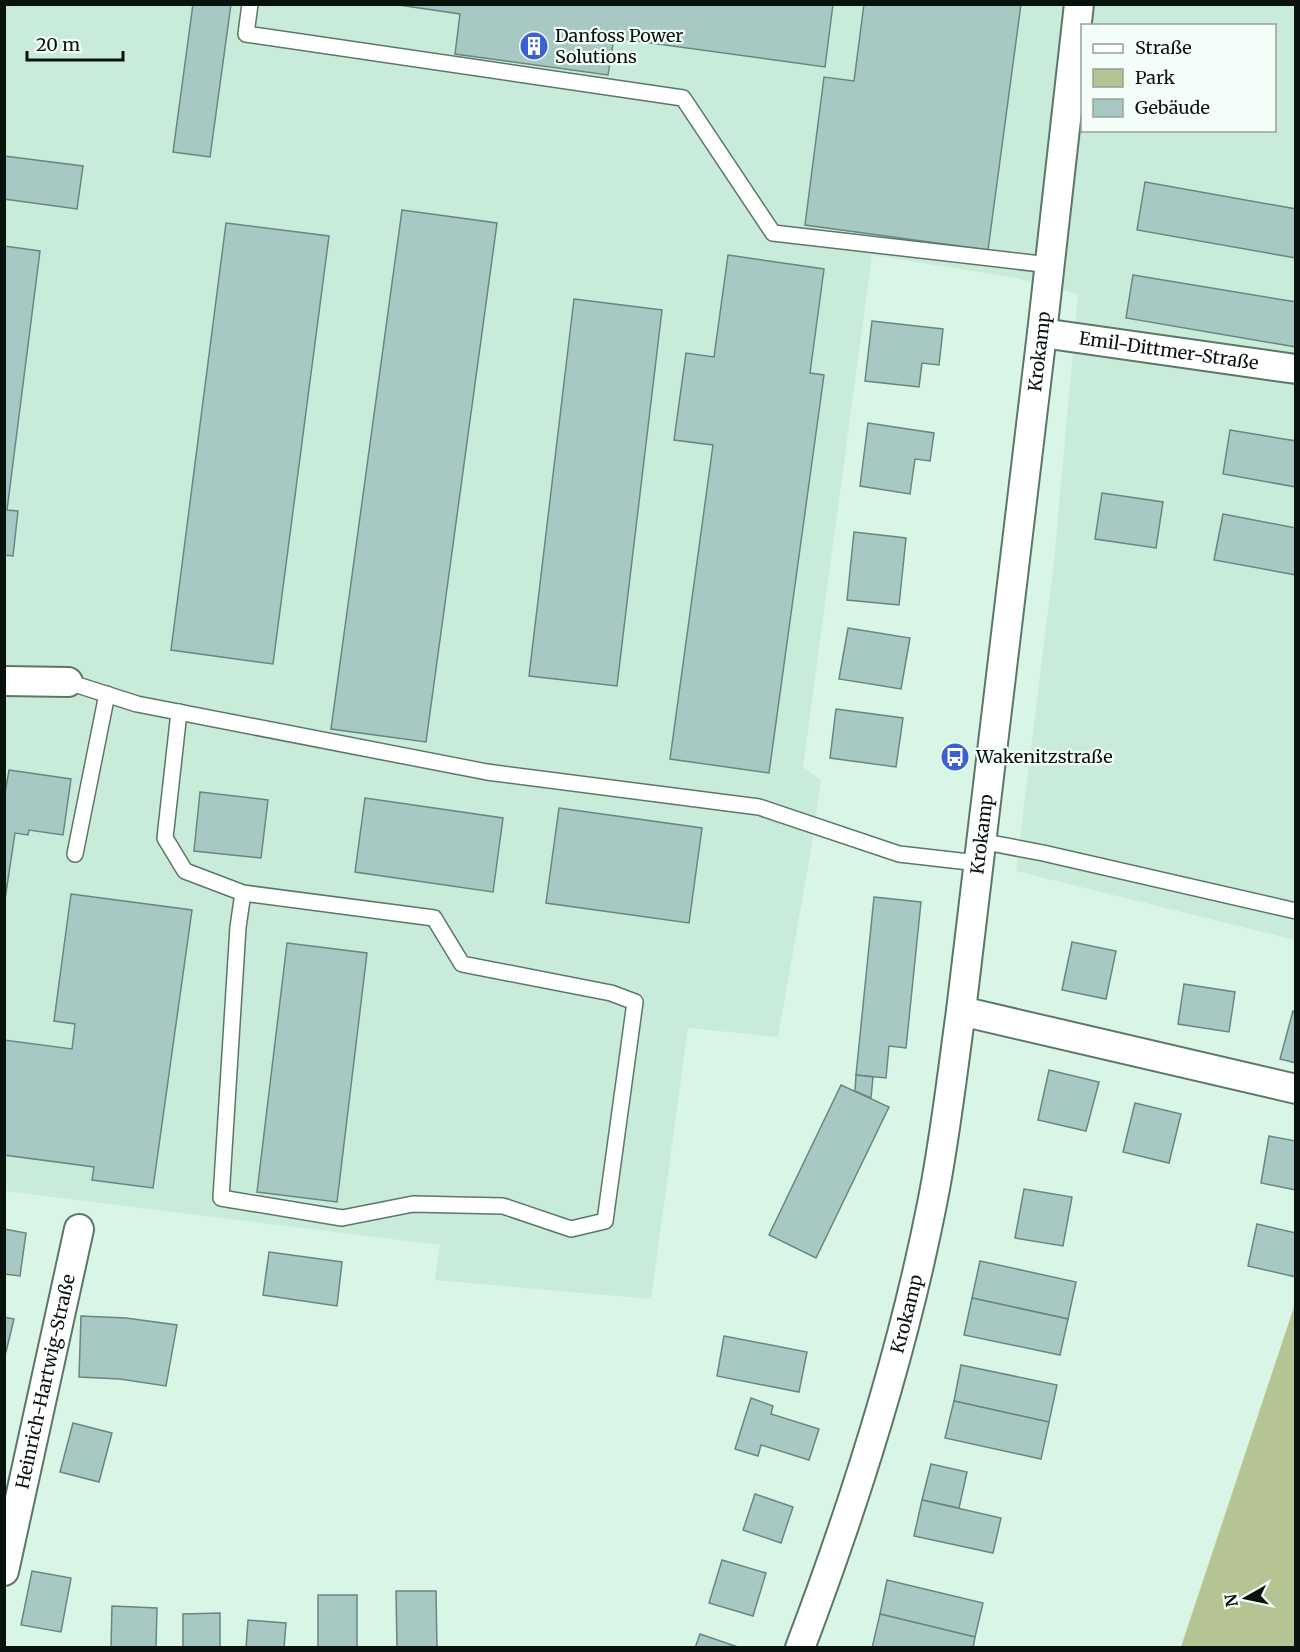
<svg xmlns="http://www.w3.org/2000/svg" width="1300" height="1652" viewBox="0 0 1300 1652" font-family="Merriweather,serif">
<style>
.built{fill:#c8ecd9;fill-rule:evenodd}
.green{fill:#b6c392}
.building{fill:#a8c9c3;stroke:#688782;stroke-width:1.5}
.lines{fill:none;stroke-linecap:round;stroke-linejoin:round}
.lane-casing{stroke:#5c7668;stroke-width:18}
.street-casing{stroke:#5c7668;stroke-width:32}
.lane{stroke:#fff;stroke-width:15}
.street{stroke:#fff;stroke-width:28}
.labels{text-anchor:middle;stroke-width:4.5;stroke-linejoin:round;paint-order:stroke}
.poi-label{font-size:18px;fill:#09130e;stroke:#f2fef7;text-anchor:start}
.street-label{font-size:18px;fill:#09130e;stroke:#f2fef7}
</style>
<rect width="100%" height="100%" fill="#d9f5e6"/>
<path class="built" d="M 5,5 L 1295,5 L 1295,940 L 1016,871 L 1054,562 L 1078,294 L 1016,278 L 872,255 L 803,767 L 821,780 L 812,844 L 778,1037 L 688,1028 L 651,1299 L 435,1280 L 440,1245 L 5,1191 ZM 1082,26 L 1274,26 L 1274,130 L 1082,130 Z"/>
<polygon class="green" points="1294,1307 1296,1307 1295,1647 1181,1647"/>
<g class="building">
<polygon points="193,4 231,4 210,157 173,152"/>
<polygon points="392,4 833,4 825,67 614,38 608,75 455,54 460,14"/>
<polygon points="864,4 1021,4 988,250 805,225 824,77 854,81"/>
<polygon points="4,156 83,166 77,209 4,199"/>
<polygon points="1145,182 1296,209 1296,258 1137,230"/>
<polygon points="402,210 497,223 426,742 331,729"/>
<polygon points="226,223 329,236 273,664 171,650"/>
<polygon points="4,246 40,251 7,510 18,511 13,556 4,555"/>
<polygon points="728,255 824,269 810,373 824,375 769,773 670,759 713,445 674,440 686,353 714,357"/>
<polygon points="1133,275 1296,302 1296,347 1126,318"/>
<polygon points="574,299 662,310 617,686 529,676"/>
<polygon points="872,321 943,329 939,365 922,363 919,387 865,381"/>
<polygon points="868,423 934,433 930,461 915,459 910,494 860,486"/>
<polygon points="1230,430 1296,441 1296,487 1223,474"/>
<polygon points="1102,493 1163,502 1156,548 1095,539"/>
<polygon points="1223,514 1296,528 1296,575 1214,560"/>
<polygon points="854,532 906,538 899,605 847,600"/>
<polygon points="848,628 910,638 901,689 839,679"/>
<polygon points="836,709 903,718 896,767 830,758"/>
<polygon points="9,770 71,779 63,835 29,830 28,835 15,833 4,906 4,799"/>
<polygon points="200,792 268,800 261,858 194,851"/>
<polygon points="365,798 503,818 493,892 355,872"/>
<polygon points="559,808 702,828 689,923 546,903"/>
<polygon points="71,894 192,910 153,1188 92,1180 94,1167 4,1155 4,1040 72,1049 75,1024 54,1021"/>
<polygon points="874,897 921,902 906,1048 889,1046 886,1078 856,1075"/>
<polygon points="1072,942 1116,951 1106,999 1062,990"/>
<polygon points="287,943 367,953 337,1202 257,1192"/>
<polygon points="1184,984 1235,992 1229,1032 1178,1024"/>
<polygon points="1293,1011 1296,1012 1296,1063 1280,1059"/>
<polygon points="1049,1070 1099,1082 1086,1131 1038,1120"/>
<polygon points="856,1075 873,1077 871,1098 855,1091"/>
<polygon points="841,1085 889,1107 816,1258 769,1235"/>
<polygon points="1135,1103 1181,1114 1169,1163 1123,1152"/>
<polygon points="1269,1136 1296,1141 1296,1190 1261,1183"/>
<polygon points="1024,1189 1072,1197 1063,1246 1015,1238"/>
<polygon points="1257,1224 1296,1233 1296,1277 1248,1266"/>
<polygon points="4,1229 26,1233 20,1276 4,1274"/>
<polygon points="269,1252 342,1262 337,1306 263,1295"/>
<polygon points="980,1261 1076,1282 1068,1319 972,1298"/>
<polygon points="972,1298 1068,1319 1060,1355 964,1335"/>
<polygon points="81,1316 126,1318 177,1325 166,1386 120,1379 79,1377"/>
<polygon points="4,1317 14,1319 4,1360"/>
<polygon points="724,1336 807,1352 799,1392 717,1376"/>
<polygon points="961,1365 1057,1385 1049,1422 954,1401"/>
<polygon points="751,1398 773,1406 771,1414 819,1429 809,1460 761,1445 758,1456 735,1449"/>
<polygon points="954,1401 1049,1422 1041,1459 945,1438"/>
<polygon points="73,1423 112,1433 99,1482 60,1472"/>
<polygon points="931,1464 967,1472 959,1508 922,1500"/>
<polygon points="755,1494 793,1507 781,1543 743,1530"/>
<polygon points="922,1500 1001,1518 993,1553 914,1536"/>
<polygon points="722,1560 766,1573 753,1616 709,1603"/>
<polygon points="32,1571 71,1578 61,1632 21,1625"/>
<polygon points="887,1580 983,1603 975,1637 880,1614"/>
<polygon points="396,1591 436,1591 437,1648 397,1648"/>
<rect x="318" y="1595" width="39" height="53"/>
<polygon points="112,1606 157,1608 156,1648 111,1648"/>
<polygon points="220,1613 220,1648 183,1648 183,1614"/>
<polygon points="880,1614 975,1637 973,1648 872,1648"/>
<polygon points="248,1620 286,1623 284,1648 246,1648"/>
<polygon points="700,1634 738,1647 738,1648 695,1648"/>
</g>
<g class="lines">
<g class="lane-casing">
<g id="lane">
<polyline points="250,4 246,34 683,98 773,233 1050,265"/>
<polyline points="68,682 137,704 487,772 759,807 899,854 978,863"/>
<polyline points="179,712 165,838 185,871 243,893 238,927 221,1198 342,1218 413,1204 503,1206 571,1229 605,1221 635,1002 611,993 462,964 434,918 243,893"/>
<polyline points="980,841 1043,853 1296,911"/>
<polyline points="75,854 107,694"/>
</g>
</g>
<g class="street-casing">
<g id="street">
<path id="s1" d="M 1042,333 L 1296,369"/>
<polyline points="4,681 68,682"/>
<polyline points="961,1011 1296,1089"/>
<path id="s2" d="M 4,1571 L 79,1229"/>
<path id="s3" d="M 800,1648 C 855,1503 902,1356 932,1204 C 945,1140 952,1075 961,1011 L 1042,333 L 1079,4"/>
</g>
</g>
<use href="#lane" class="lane"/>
<use href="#street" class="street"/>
</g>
<defs>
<g id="building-disc" transform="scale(1.5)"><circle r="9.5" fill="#3a60d1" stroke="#f2fef7"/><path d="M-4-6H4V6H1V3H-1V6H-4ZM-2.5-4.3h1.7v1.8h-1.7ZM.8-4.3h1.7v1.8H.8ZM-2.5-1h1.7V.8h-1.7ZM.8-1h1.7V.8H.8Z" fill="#fff"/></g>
<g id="bus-disc" transform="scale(1.5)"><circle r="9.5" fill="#3a60d1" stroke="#f2fef7"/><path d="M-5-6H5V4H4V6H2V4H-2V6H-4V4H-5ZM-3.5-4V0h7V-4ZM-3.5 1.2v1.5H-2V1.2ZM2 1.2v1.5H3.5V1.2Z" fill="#fff"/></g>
</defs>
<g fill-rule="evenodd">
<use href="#building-disc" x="534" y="46"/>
<use href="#bus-disc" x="955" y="757"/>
</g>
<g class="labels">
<g class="poi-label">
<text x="555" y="42">Danfoss Power<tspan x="555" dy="21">Solutions</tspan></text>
<text x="976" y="763">Wakenitzstraße</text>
</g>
<g class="street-label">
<text dy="6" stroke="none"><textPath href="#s1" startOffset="128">Emil-Dittmer-Straße</textPath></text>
<text dy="6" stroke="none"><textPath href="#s3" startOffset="1323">Krokamp</textPath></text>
<text dy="6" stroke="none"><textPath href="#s3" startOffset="837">Krokamp</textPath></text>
<text dy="6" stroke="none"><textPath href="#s3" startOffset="351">Krokamp</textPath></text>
<text dy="6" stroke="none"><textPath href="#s2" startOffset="194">Heinrich-Hartwig-Straße</textPath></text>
</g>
</g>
<rect width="1300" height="1652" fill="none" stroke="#09130e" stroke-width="12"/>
<rect x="1081" y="24" width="195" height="108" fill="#f2fef7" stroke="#95a09a" stroke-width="1.5"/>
<rect x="1093" y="44" width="30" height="9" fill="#ffffff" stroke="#95a09a" stroke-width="1.5"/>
<text x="1135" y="54" font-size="18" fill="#09130e">Straße</text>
<rect x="1093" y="69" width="30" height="18" fill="#b6c392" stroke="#95a09a" stroke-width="1.5"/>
<text x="1135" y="84" font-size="18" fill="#09130e">Park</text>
<rect x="1093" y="99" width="30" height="18" fill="#a8c9c3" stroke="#95a09a" stroke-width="1.5"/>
<text x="1135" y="114" font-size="18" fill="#09130e">Gebäude</text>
<g transform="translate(1246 1598) rotate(261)" stroke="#f2fef7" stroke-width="4.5" paint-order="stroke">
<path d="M0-4.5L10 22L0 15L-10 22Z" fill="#09130e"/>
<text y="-9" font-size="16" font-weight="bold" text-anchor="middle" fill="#09130e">N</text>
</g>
<path d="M27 51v9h96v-9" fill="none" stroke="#09130e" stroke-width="3"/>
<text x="36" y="51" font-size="18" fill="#09130e" stroke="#f2fef7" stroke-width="4.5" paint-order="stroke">20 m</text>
</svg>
